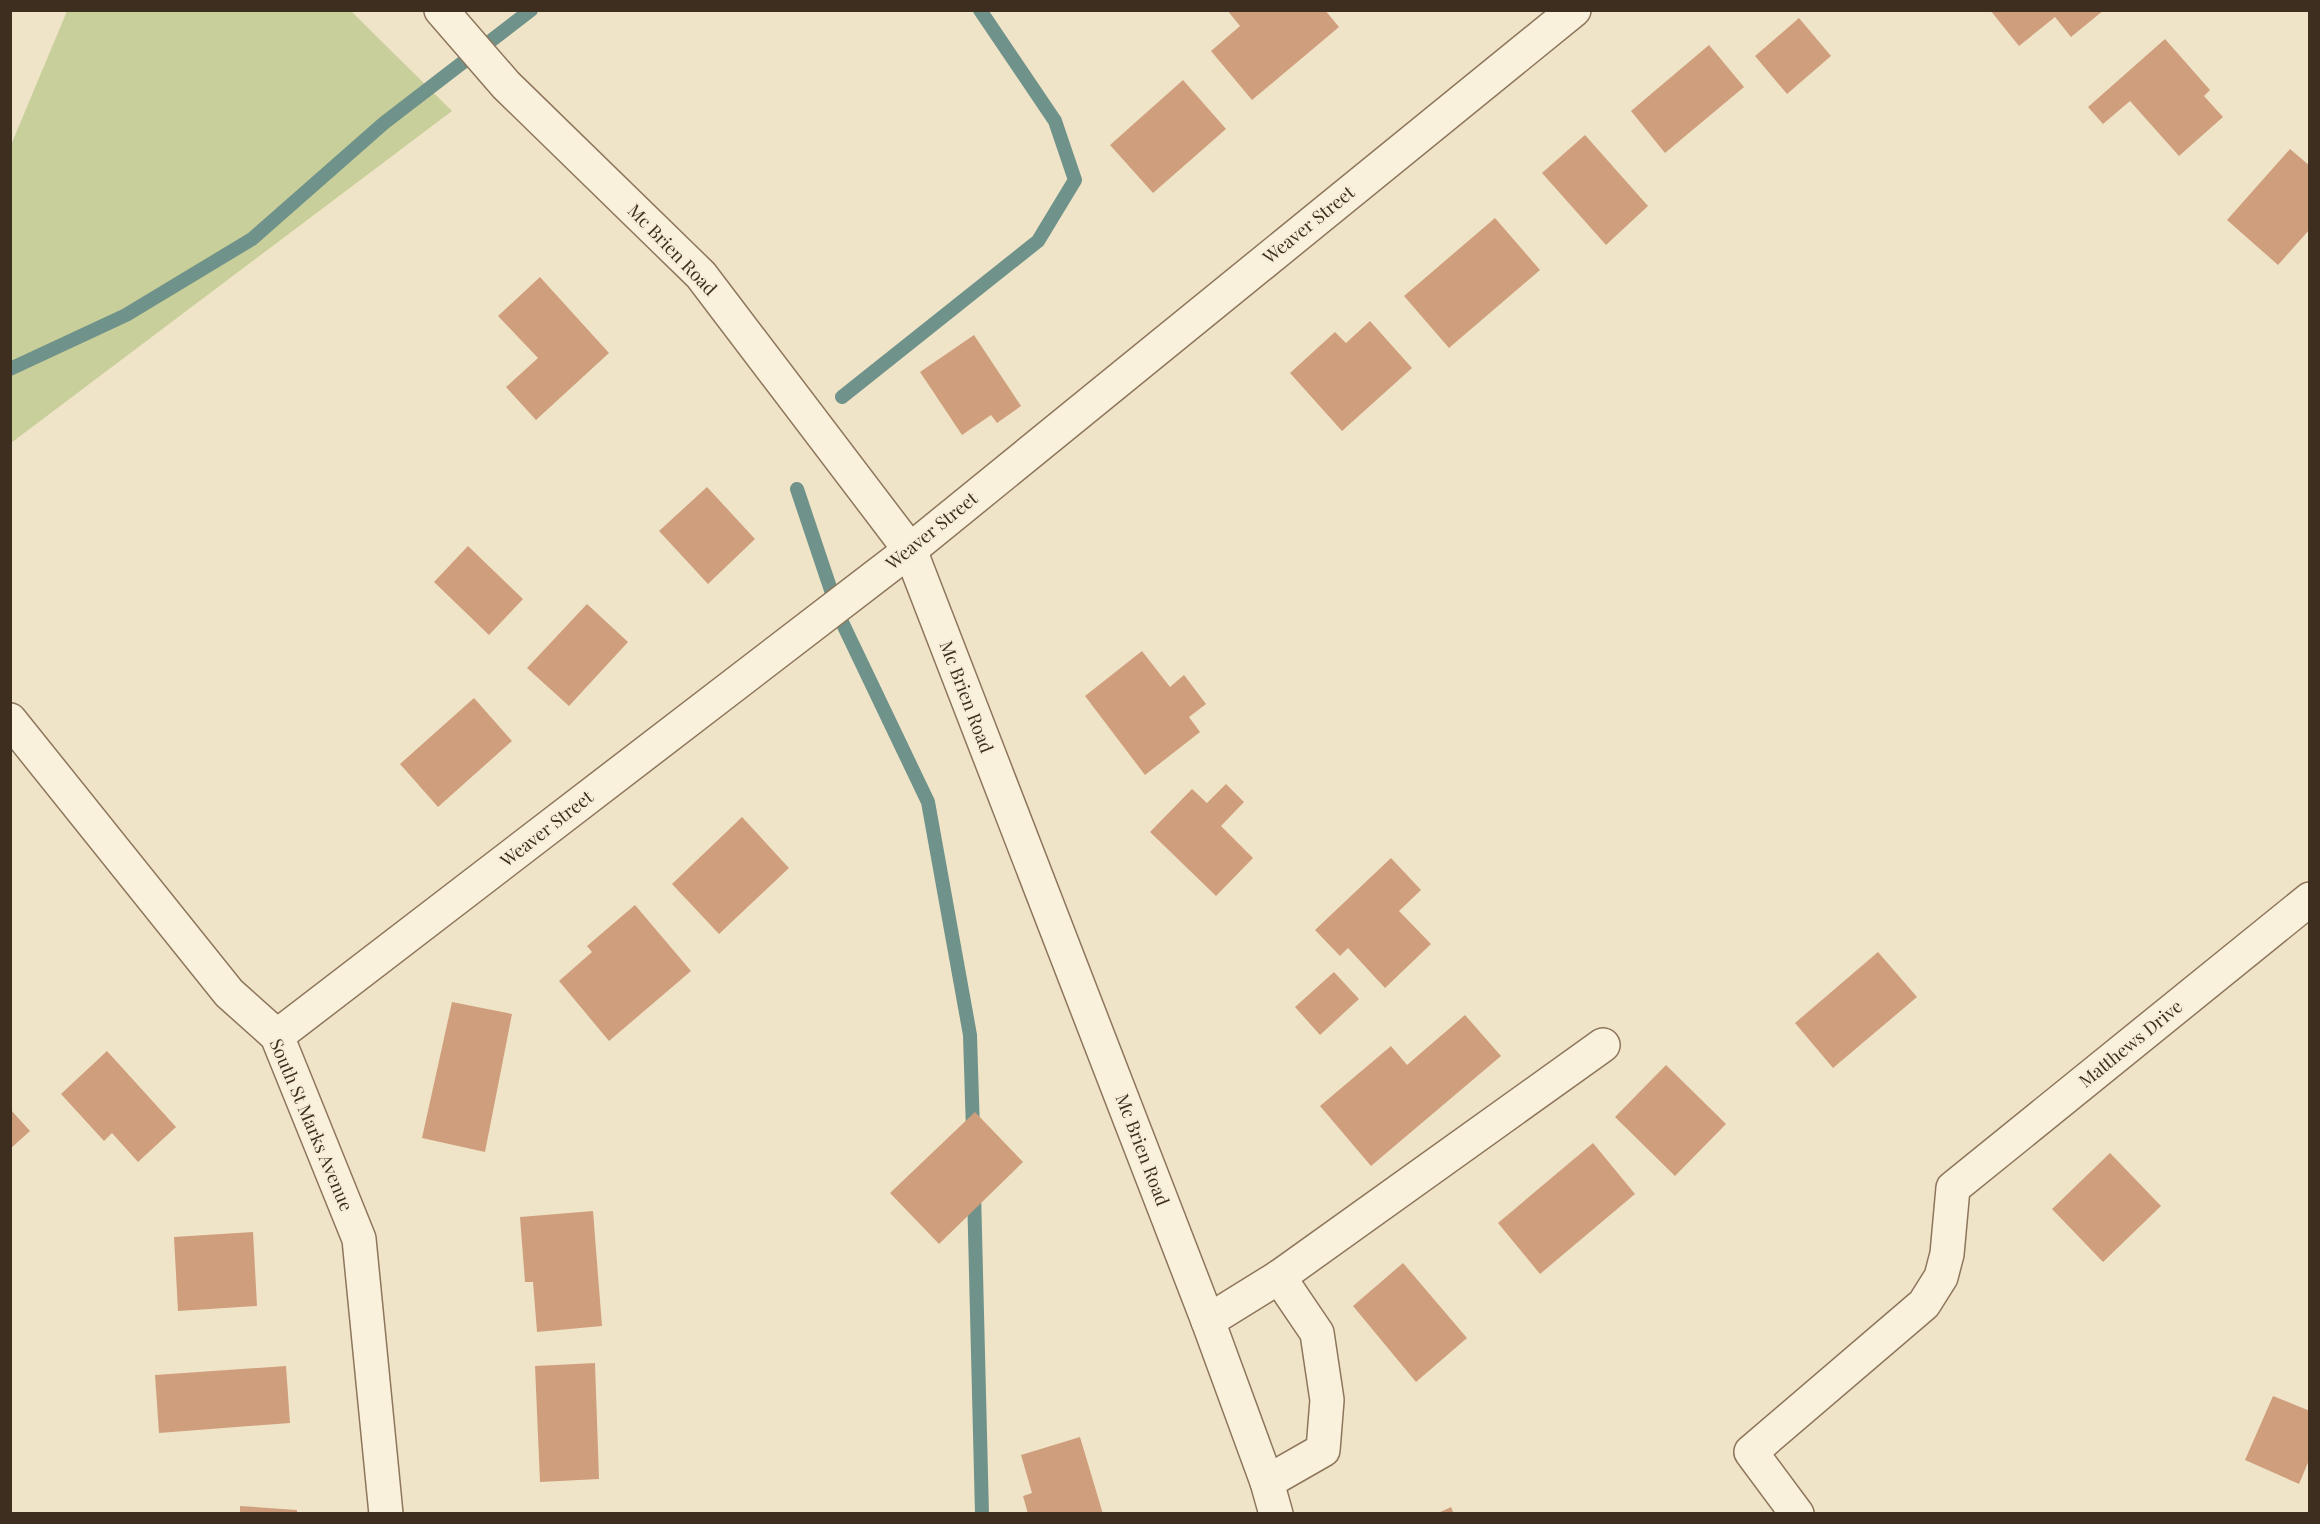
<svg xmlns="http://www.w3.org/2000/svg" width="2320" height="1524" viewBox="0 0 2320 1524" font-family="'Playfair Display',serif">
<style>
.green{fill:#c9cf9b}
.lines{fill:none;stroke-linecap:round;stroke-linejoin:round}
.stream{stroke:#6f938a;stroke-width:14}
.building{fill:#cf9f7d}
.minor-casing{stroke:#8d765c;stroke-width:36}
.minor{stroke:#faf1dc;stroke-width:33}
.labels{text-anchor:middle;stroke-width:4.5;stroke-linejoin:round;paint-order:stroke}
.street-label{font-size:18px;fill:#3d2e20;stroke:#f7eed8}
</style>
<rect width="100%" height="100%" fill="#f0e4c8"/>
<polygon class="green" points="67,11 351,11 452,111 11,443 11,145"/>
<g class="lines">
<g class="stream">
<polyline points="10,369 126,315 252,239 384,123 531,10"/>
<polyline points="842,397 1038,241 1075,180 1055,121 980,10"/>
<polyline points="797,489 841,620 928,802 970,1035 973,1131"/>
<polyline points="974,1192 982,1514"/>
</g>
</g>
<g class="building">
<polygon points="1227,10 1325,10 1339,27 1252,100 1211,51 1240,26"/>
<polygon points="1990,10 2104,10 2071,37 2055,17 2019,46"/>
<polygon points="1799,18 1831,56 1787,94 1755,56"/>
<polygon points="2165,39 2210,90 2204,96 2223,117 2179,156 2130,101 2103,124 2088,107"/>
<polygon points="1709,45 1744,87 1665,153 1631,111"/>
<polygon points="1183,80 1226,129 1153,193 1110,145"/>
<polygon points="1585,135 1648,206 1606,245 1542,173"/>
<polygon points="2290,149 2310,166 2310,229 2278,265 2227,220"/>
<polygon points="1495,218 1540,270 1449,348 1404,296"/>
<polygon points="540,277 609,353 536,420 506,387 538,358 498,316"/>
<polygon points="1370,321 1412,368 1342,431 1290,373 1335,332 1346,343"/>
<polygon points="974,335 1021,406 997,423 991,415 962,435 920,372"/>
<polygon points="707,487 755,539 708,584 659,531"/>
<polygon points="468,546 523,599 489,635 434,582"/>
<polygon points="587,604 628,642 569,706 527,668"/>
<polygon points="1142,651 1170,687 1184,675 1206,704 1189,717 1200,732 1145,775 1085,696"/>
<polygon points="474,698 512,741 438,807 400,764"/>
<polygon points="1226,784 1244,802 1221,826 1253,858 1216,896 1150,832 1192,789 1207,803"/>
<polygon points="742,817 789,868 719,934 672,884"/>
<polygon points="1391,858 1421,890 1399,911 1431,944 1385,988 1348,948 1340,956 1315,930"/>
<polygon points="635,905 691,971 609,1041 559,981 592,952 587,946"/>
<polygon points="1878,952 1917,997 1833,1068 1795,1023"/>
<polygon points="1334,972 1359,999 1320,1035 1295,1007"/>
<polygon points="452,1002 512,1014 485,1152 422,1138"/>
<polygon points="1465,1015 1501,1056 1371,1166 1320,1106 1391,1046 1407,1065"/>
<polygon points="107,1051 176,1127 138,1162 112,1133 104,1141 61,1094"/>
<polygon points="1666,1065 1726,1124 1675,1176 1615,1117"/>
<polygon points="10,1109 30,1131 10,1149"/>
<polygon points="975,1112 1023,1162 939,1244 890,1193"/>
<polygon points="1593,1143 1635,1194 1540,1274 1498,1223"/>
<polygon points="2110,1153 2161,1206 2103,1262 2052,1209"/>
<polygon points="593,1211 602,1326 537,1332 533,1282 525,1282 520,1217"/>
<polygon points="253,1232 257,1306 178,1311 174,1237"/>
<polygon points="1403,1263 1467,1338 1416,1382 1353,1306"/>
<polygon points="595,1363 599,1479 540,1482 535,1366"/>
<polygon points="286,1366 290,1423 159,1433 155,1375"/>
<polygon points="2273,1396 2310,1411 2310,1458 2299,1484 2245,1460"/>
<polygon points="1080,1437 1103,1514 1028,1514 1023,1496 1032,1493 1021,1455"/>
<polygon points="240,1506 297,1510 297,1514 240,1514"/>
<polygon points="1451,1507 1454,1514 1436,1514"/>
</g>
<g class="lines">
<g class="minor-casing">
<g id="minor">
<polyline points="441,10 506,85 701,275 910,550 1208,1321 1267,1482 1276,1514"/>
<polyline points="10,720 229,993 277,1036 359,1239 386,1514"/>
<polyline points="277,1036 910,550 1574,10"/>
<polyline points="1208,1321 1279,1277 1603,1045"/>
<polyline points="1267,1482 1323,1450 1327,1400 1317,1333 1279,1277"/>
<polyline points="1797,1514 1751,1452 1924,1304 1941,1277 1947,1254 1953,1188 2310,899"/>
</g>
</g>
<use href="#minor" class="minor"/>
</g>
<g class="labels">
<g class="street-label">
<text transform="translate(1309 225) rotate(-39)" y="6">Weaver Street</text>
<text transform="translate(672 250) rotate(46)" y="6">Mc Brien Road</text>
<text transform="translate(932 531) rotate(-39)" y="6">Weaver Street</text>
<text transform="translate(966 697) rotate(69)" y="6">Mc Brien Road</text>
<text transform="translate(547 829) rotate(-38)" y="6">Weaver Street</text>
<text transform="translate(2131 1044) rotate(-39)" y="6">Matthews Drive</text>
<text transform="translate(311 1125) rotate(67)" y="6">South St Marks Avenue</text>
<text transform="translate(1142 1150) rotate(69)" y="6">Mc Brien Road</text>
</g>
</g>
<rect width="2320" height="1524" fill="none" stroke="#3d2e20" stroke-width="24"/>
</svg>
